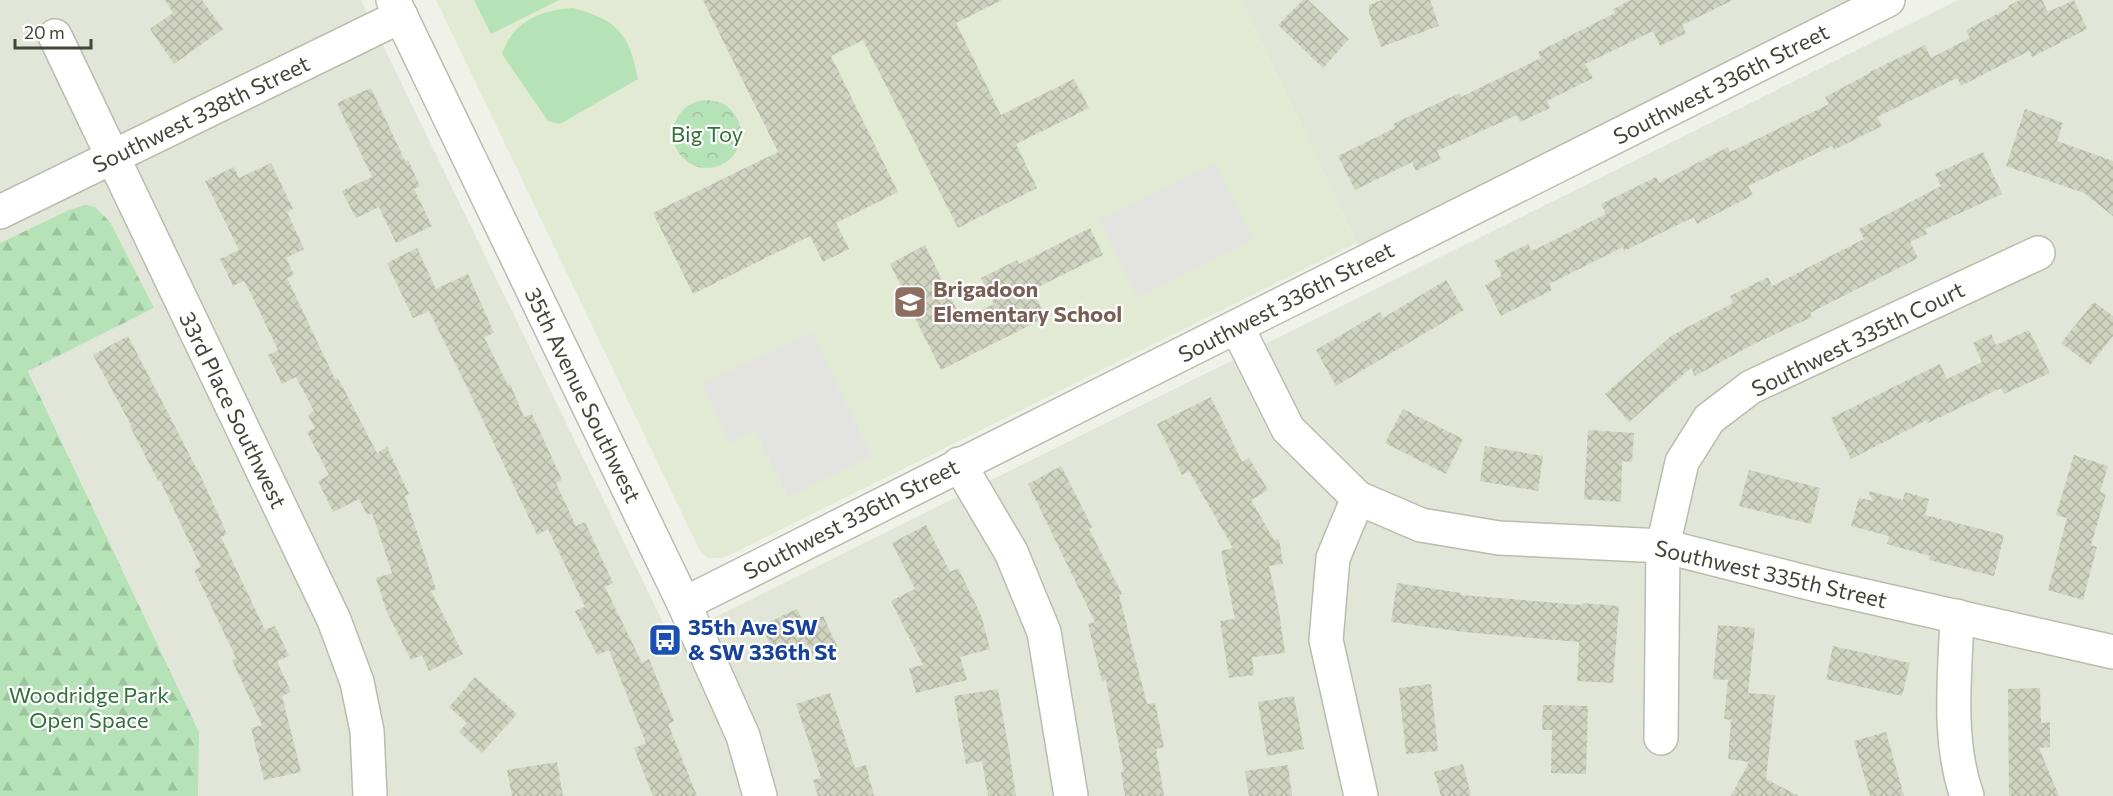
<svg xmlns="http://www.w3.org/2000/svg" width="2113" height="796" viewBox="0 0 2113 796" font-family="Commissioner,sans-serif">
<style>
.residential{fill:#e2e6d8}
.education{fill:#e3ead4}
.forest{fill:url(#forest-firs)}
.park{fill:url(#park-crowns)}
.garden{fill:#b6e2b8}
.parking{fill:#e3e4e0}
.building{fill:url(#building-cross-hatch)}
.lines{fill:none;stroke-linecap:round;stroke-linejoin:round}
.minor-casing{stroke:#b9bdac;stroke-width:36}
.minor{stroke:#fff;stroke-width:33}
.labels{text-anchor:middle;stroke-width:4.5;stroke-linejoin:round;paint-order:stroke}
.street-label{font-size:22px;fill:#434538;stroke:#fff}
.park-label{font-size:22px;fill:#32703f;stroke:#fff}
.education-label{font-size:22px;font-weight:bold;fill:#785e54;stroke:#fff;text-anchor:start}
.transit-label{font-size:22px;font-weight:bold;fill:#164399;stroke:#fff;text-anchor:start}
</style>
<defs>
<pattern id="forest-firs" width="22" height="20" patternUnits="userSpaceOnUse" patternTransform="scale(1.5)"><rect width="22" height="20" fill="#b6e2b8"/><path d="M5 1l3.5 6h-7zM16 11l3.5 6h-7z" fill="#9ec39f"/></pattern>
<pattern id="park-crowns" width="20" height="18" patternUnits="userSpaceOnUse" patternTransform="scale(1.5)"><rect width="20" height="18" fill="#b6e2b8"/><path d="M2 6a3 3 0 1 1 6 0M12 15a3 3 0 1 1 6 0" fill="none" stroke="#9ec39f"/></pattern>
<pattern id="building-cross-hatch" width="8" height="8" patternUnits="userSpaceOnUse" patternTransform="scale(1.5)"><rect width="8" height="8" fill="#cfd3c0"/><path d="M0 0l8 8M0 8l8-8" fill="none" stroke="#b3b6a6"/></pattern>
</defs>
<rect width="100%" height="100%" fill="#f0f2e9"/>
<g class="residential">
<polygon points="0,0 361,0 671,639 1958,0 2113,0 2113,796 198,796 199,732 28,370 154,308 74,208 0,243"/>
<polygon points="1241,0 1888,0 1366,262"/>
</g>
<polygon class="education" points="436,0 1241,0 1357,243 732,554 721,558 708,558 702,554 698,547"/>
<polygon class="forest" points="85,205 95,207 110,222 154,308 28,371 199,732 198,796 0,796 0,243 69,210"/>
<circle class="park" cx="707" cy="134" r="34"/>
<g class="garden">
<polygon points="474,0 559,0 491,34"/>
<path d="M 573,8 C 618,20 629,34 638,79 L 560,124 L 548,121 L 502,54 C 513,21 541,10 573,8 Z"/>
</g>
<g class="parking">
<polygon points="1215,163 1253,240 1137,297 1099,220"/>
<polygon points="812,332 872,456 788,497 755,430 730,443 701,384"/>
</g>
<g class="building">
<polygon points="165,0 202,0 223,29 174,64 150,29 173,13"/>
<polygon points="703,0 1002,0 956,23 1001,115 1074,79 1089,108 1016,144 1037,188 958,228 863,40 831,56 898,192 836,223 849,249 823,262 810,236 693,294 653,213 778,152"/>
<polygon points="1303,0 1308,0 1349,39 1323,68 1278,25"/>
<polygon points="1382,0 1430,0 1439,26 1381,47 1369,13 1369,5"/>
<polygon points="1631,0 1733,0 1682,25 1686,33 1660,46 1653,31 1585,64 1593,78 1547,101 1550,108 1520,122 1517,115 1437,151 1441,159 1416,171 1412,162 1355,190 1338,156 1395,128 1393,124 1460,93 1461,97 1541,58 1538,52 1615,13 1613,9"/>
<polygon points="2020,0 2042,0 2048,12 2074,0 2087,29 2032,57 2029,51 1961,86 1957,78 1877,117 1882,126 1834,150 1832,146 1748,186 1753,195 1697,224 1694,217 1624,251 1623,247 1549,284 1552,290 1501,316 1485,285 1502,276 1494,261 1528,244 1532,251 1606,214 1601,204 1656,177 1659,183 1728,147 1730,152 1815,111 1829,104 1825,97 1870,73 1870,72 1925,45 1931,58 1970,38 1966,30 2009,8 2008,6"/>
<polygon points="371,88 405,161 408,160 420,186 414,189 432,226 396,243 379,207 356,218 342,191 372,177 337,103"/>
<polygon points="2025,109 2063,123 2057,141 2113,161 2113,216 2084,193 2006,166"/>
<polygon points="1983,152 2002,194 1925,229 1927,234 1910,242 1918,258 1810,313 1812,317 1754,344 1695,376 1691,368 1629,422 1605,394 1671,336 1733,303 1730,296 1768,277 1772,286 1864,239 1859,229 1941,186 1935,174"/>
<polygon points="271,163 293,209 287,212 304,249 286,258 294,275 287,278 335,379 338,378 377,453 387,447 409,494 405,496 436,589 431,591 463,654 429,671 422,655 411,660 386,610 376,578 392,573 372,513 367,515 359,499 333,512 318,481 329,475 307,432 315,428 308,415 314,411 296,377 282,384 268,355 278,350 257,306 244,281 233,286 220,259 239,250 205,181 234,167 239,178"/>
<polygon points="1090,228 1103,255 1032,290 1046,317 941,370 912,312 914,311 890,264 925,245 962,320 994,304 981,278 1017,260 1019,264"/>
<polygon points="417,248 436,289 468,274 494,333 484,337 508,385 510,384 524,417 532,414 562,480 556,483 576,526 585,522 613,583 605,587 642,663 649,659 674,721 668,724 697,796 653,796 634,748 646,743 609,650 597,655 575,611 585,607 548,529 537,535 469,391 429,311 413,318 387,263"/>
<polygon points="1446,280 1464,310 1336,386 1316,350 1380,312 1383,318"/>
<polygon points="2094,302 2113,316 2113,336 2090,365 2061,343"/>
<polygon points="2029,330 2050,373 2004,394 2001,388 1928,423 1927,420 1851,459 1831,418 1940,364 1947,379 1982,362 1973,343 1991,334 1996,345"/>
<polygon points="128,336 202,479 227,534 221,537 265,630 275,626 289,656 277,661 291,692 282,696 301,772 264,780 251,728 262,725 232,660 236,658 194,570 201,567 160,480 158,481 130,426 131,425 93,355"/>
<polygon points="1211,397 1242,462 1249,458 1268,490 1251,500 1274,540 1279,539 1283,564 1269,566 1279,612 1285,653 1252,657 1254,675 1229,678 1220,621 1235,619 1221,551 1233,548 1189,471 1182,475 1157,424"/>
<polygon points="1403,409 1463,439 1446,474 1385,443"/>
<polygon points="1588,430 1634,433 1632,462 1622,461 1621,502 1584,499"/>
<polygon points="1485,446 1543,456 1538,491 1480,481"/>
<polygon points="2074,455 2108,466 2100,492 2106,494 2091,545 2097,547 2083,600 2048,590 2067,518 2056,515"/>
<polygon points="1061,466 1092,527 1089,529 1122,594 1119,595 1147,704 1155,703 1164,747 1156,749 1164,796 1125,796 1121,772 1124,772 1106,680 1102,681 1088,624 1095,622 1028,484"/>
<polygon points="1749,470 1820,488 1811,524 1739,506"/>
<polygon points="1868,491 1903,500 1905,492 1929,499 1925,515 2004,535 1994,576 1929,560 1930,556 1887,544 1889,536 1851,526 1859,498 1873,501"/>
<polygon points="926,525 950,572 958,568 981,615 990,649 960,657 967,680 916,693 909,668 923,665 891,601 915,589 892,543"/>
<polygon points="1397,583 1461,593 1461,595 1582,605 1582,603 1619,606 1613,683 1577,681 1579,642 1464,632 1391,622"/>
<polygon points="797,609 805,625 823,616 838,648 814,659 807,644 777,658 761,626"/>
<polygon points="1718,625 1755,628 1748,693 1775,695 1766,779 1799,796 1731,796 1749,762 1728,759 1731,720 1724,719 1728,680 1713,679"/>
<polygon points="1833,646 1910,663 1902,696 1826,679"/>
<polygon points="475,677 517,714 482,753 459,732 467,723 449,707"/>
<polygon points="1431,684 1438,751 1406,754 1399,688"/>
<polygon points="2040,688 2041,723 2050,722 2050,747 2039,748 2059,796 2009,796 2008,689"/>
<polygon points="998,689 1010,756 1016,796 988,796 982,761 966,764 954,696"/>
<polygon points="830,693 855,768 866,765 874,796 818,796 813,780 821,778 796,704"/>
<polygon points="1294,696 1304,749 1267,756 1258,702"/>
<polygon points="1543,705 1588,706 1586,774 1551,773 1552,730 1542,730"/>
<polygon points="1886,732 1904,796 1870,796 1854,741"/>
<polygon points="557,762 563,796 512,796 507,770"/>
<polygon points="1463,764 1471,796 1441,796 1434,772"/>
<polygon points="1288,765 1292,796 1249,796 1245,771"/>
</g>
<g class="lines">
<g class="minor-casing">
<g id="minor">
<polyline points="393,0 684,604 743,736 760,796"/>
<polyline points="55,36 334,620 357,682 367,731 370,796"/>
<polyline points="0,212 401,16"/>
<polyline points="1237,327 1288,429 1358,498 1421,525 1499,538 1663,546 1817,585 2113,652"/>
<polyline points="959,464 1011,552 1044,632 1071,796"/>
<polyline points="1358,498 1333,558 1326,640 1361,796"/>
<path d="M 684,604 C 1085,402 1487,201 1888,0"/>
<path d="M 1957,616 C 1955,676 1947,739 1967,796"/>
<polyline points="1661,738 1663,546 1682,462 1709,419 1751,387 2038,253"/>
</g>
</g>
<use href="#minor" class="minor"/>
</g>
<defs>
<g id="school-square" transform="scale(1.725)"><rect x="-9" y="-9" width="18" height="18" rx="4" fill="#8d6e63" stroke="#fff"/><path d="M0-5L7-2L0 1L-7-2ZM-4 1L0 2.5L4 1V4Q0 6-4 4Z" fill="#fff"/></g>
<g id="bus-square" transform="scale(1.725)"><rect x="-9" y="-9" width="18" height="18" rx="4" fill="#1a4fb4" stroke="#fff"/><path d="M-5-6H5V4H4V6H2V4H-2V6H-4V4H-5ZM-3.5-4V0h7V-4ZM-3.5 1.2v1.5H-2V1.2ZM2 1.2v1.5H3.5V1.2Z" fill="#fff"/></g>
</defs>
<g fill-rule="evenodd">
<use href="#school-square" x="910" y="302"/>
<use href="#bus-square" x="665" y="640"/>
</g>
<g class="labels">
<g class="street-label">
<text transform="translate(1721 84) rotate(-27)" y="8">Southwest 336th Street</text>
<text transform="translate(201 114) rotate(-26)" y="8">Southwest 338th Street</text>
<text transform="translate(1286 302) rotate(-27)" y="8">Southwest 336th Street</text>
<text transform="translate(1858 339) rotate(-26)" y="8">Southwest 335th Court</text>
<text transform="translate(583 395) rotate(64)" y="8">35th Avenue Southwest</text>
<text transform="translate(233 410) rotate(64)" y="8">33rd Place Southwest</text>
<text transform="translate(851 519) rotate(-27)" y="8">Southwest 336th Street</text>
<text transform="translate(1771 574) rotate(13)" y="8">Southwest 335th Street</text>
</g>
<g class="park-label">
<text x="707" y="142">Big Toy</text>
<text x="89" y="703">Woodridge Park<tspan x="89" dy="25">Open Space</tspan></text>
</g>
<g class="education-label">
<text x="933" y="297">Brigadoon<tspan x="933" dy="25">Elementary School</tspan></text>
</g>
<g class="transit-label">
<text x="688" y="635">35th Ave SW<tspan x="688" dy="25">&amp; SW 336th St</tspan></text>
</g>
</g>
<path d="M15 39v9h76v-9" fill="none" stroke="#434538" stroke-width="3"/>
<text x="24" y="39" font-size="18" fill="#434538" stroke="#ffffff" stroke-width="4.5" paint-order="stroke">20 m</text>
</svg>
